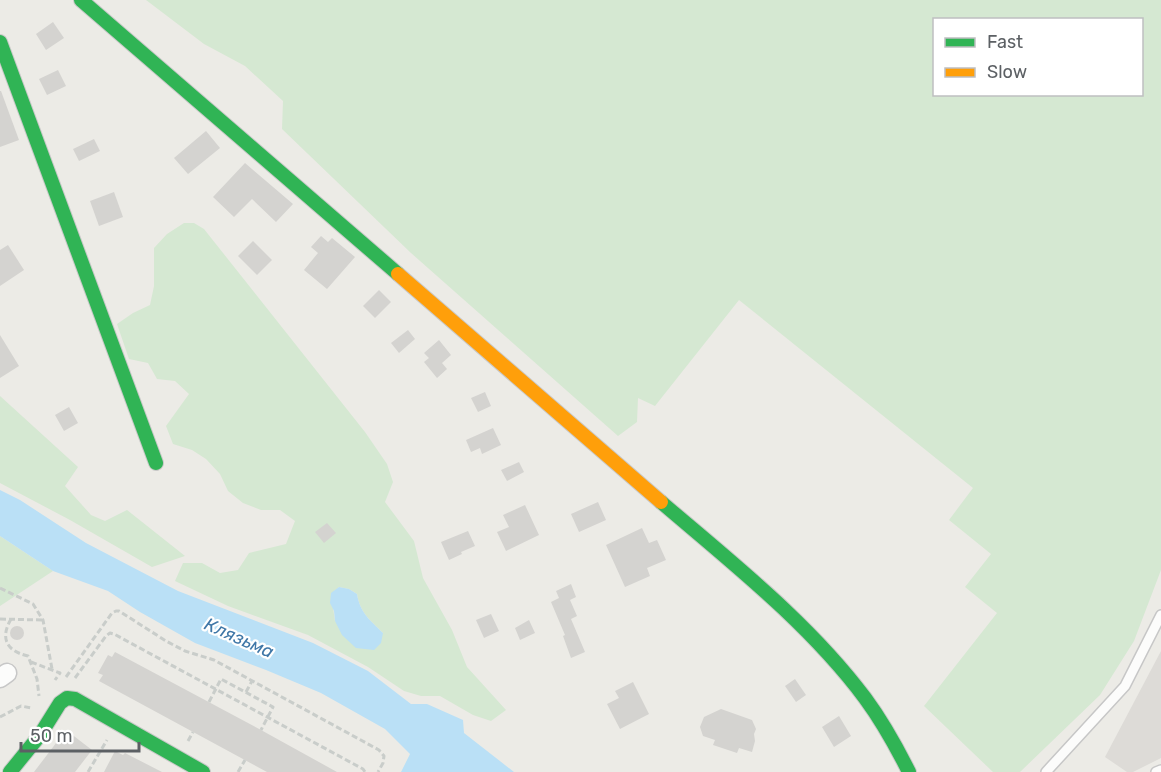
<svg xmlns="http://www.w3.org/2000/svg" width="1161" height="772" viewBox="0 0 1161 772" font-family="Rubik,sans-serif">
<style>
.industrial{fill:#dddbd7}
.green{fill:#d5e8d2;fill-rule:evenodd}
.water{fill:#bae0f6}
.building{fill:#d4d3d0}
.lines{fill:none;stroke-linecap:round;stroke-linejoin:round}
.lane-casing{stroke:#c7c7c7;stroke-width:12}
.street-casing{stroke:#c7c7c7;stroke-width:21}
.fast-casing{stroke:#c9c9c8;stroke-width:16}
.slow-casing{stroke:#c9c9c8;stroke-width:16}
.path{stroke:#c9cdca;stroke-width:3;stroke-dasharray:6 3;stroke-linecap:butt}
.lane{stroke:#fcfcfb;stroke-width:9}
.street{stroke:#fcfcfb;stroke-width:18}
.fast{stroke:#30b455;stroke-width:14}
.slow{stroke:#ff9f0a;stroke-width:14}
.labels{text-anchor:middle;stroke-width:4.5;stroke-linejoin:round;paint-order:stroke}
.water-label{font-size:18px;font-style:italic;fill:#3f77a7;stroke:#fff}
</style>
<rect width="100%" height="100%" fill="#ecebe6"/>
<polygon class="industrial" points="1161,651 1161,758 1133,772 1127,772 1105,757"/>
<g class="green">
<path d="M 146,0 L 1161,0 L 1161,570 L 1134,641 L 1100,695 L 1020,772 L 993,772 L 924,706 L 997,613 L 965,587 L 991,554 L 949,520 L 973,488 L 739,300 L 655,406 L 638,398 L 637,422 L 618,436 L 411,253 L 282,129 L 283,101 L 245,66 L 204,44 ZM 934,20 L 1142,20 L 1142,94 L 934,94 Z"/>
<path d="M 184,223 L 194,223 L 204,229 L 365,432 L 387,464 L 393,482 L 385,502 L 414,541 L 423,578 L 452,630 L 467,667 L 506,710 L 491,721 L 473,715 L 440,696 L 421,696 L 404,691 L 368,667 L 308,635 L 228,606 L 175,581 L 183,563 L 202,563 L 220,573 L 238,570 L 249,553 L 286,544 L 295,521 L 280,510 L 261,510 L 243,503 L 228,491 L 220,474 L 206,459 L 192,450 L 173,444 L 166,426 L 189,394 L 175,381 L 157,379 L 148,363 L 129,359 L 117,324 L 133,313 L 150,305 L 154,286 L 154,248 L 167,234 ZM 339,587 L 349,589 L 357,594 C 360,613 370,620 383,633 L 335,621 L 331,594 Z"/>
<polygon points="0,396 78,467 65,486 91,515 105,521 127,510 185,556 152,567 70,520 0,483"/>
<polygon points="0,536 53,571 0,606"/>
</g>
<g class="water">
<polygon points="0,490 20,500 86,543 178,591 313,643 368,671 411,704 427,704 463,720 464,733 514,772 401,772 410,754 385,729 321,693 266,670 195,643 140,612 108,591 53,571 0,536"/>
<path d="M 339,587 L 349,589 L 357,594 C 360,613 370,620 383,633 L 381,643 L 374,650 L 356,648 L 342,635 L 335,621 L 334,611 L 330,603 L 331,593 Z"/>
</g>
<g class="building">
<polygon points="53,22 64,38 46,50 36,34"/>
<polygon points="58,70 66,86 47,95 39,79"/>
<polygon points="0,91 1,91 19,140 0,147"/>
<polygon points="206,131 220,148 188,174 174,158"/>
<polygon points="94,139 100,151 79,161 73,149"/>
<polygon points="245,163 293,204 276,222 252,199 234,217 213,197"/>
<polygon points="114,192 123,217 99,226 90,201"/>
<polygon points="321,236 328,242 332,238 355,257 327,289 304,270 318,253 311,247"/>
<polygon points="253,241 272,260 257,275 238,256"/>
<polygon points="8,245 24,270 0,286 0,250"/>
<polygon points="379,290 391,302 375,318 363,306"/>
<polygon points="408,330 415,339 399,353 391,343"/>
<polygon points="0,335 19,366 0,378"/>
<polygon points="439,340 451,355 442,363 447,369 437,378 424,362 429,358 424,353"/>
<polygon points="485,392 491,406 478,412 471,398"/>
<polygon points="69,407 78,423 64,431 55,415"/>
<polygon points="493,428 501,445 482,454 480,448 471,452 466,440"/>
<polygon points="519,462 524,472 507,481 501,470"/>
<polygon points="598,502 606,520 579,532 571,514"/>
<polygon points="525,505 539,535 506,551 497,532 509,527 503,515"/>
<polygon points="327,523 336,533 324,543 315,532"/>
<polygon points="642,528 649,543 657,540 666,560 647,568 650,576 625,587 606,545"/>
<polygon points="468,531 475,546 461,552 462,554 449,560 441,542"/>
<polygon points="571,584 576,597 570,600 577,616 571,619 585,652 571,658 563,636 565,635 551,602 559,598 556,591"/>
<polygon points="491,614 499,631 484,638 476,620"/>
<polygon points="529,620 535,633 520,640 515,628"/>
<circle cx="17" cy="633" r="7"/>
<polygon points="115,652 261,730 337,772 267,772 99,681 103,675 98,673 108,655 112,657"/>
<polygon points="795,679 806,695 796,702 785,686"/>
<polygon points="633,682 649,714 620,729 607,704 619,698 615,691"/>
<polygon points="721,709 752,720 756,729 754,734 755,741 752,752 739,748 737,753 713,745 715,740 703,736 700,727 704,717"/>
<polygon points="839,716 851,736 834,747 822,727"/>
<polygon points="66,730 92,750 75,772 34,772"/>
<polygon points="115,751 123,755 125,753 162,772 104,772"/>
</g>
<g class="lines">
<g class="lane-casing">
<g id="lane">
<polyline points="1046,772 1125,686 1161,615"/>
<polyline points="1156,772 1161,770"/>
</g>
</g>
<g class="street-casing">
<polyline id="street" points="0,678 7,673"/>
</g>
<g class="fast-casing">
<g id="fast">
<polyline points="81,0 398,274"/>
<polyline points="0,42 156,463"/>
<path d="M 661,502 C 731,562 809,623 865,698 C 882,721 896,746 909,772"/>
<polyline points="10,772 40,735 60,703 67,698 75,699 203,772"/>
</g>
</g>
<g class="slow-casing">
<polyline id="slow" points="398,274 661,502"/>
</g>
<g class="path">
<polyline points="0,588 33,604 43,620 52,669"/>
<polyline points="0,619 43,620"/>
<path d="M 11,619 C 0,638 6,651 28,656 L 37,679 L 39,696"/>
<polyline points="31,662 60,673 55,680"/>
<polyline points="66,677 112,613 116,611 119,611 166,641 185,651 214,660 379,750 384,756 383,763 378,772"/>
<polyline points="75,678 106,636 110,633 114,634 363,769 365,772"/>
<polyline points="246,692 252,681"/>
<polyline points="209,702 221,679 273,707 261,730"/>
<polyline points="0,717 21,706 31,708"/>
<polyline points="188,741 193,732"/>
<polyline points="88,772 107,740"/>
<polyline points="238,772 245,760"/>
</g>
<use href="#lane" class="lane"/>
<use href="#street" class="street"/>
<use href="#fast" class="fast"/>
<use href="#slow" class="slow"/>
</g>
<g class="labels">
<g class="water-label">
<text transform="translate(239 638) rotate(24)" y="6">Клязьма</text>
</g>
</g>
<rect x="933" y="18" width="210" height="78" fill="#ffffff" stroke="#bebfc1" stroke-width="1.5"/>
<rect x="945" y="38" width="30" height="9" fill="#30b455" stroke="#bebfc1" stroke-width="1.5"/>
<text x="987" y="48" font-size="18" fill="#5c6064">Fast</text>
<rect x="945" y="68" width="30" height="9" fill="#ff9f0a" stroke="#bebfc1" stroke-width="1.5"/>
<text x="987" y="78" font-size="18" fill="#5c6064">Slow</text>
<path d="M21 742v9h118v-9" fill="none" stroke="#5c6064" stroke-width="3"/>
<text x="30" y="742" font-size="18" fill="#5c6064" stroke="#ffffff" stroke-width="4.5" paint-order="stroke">50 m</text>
</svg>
